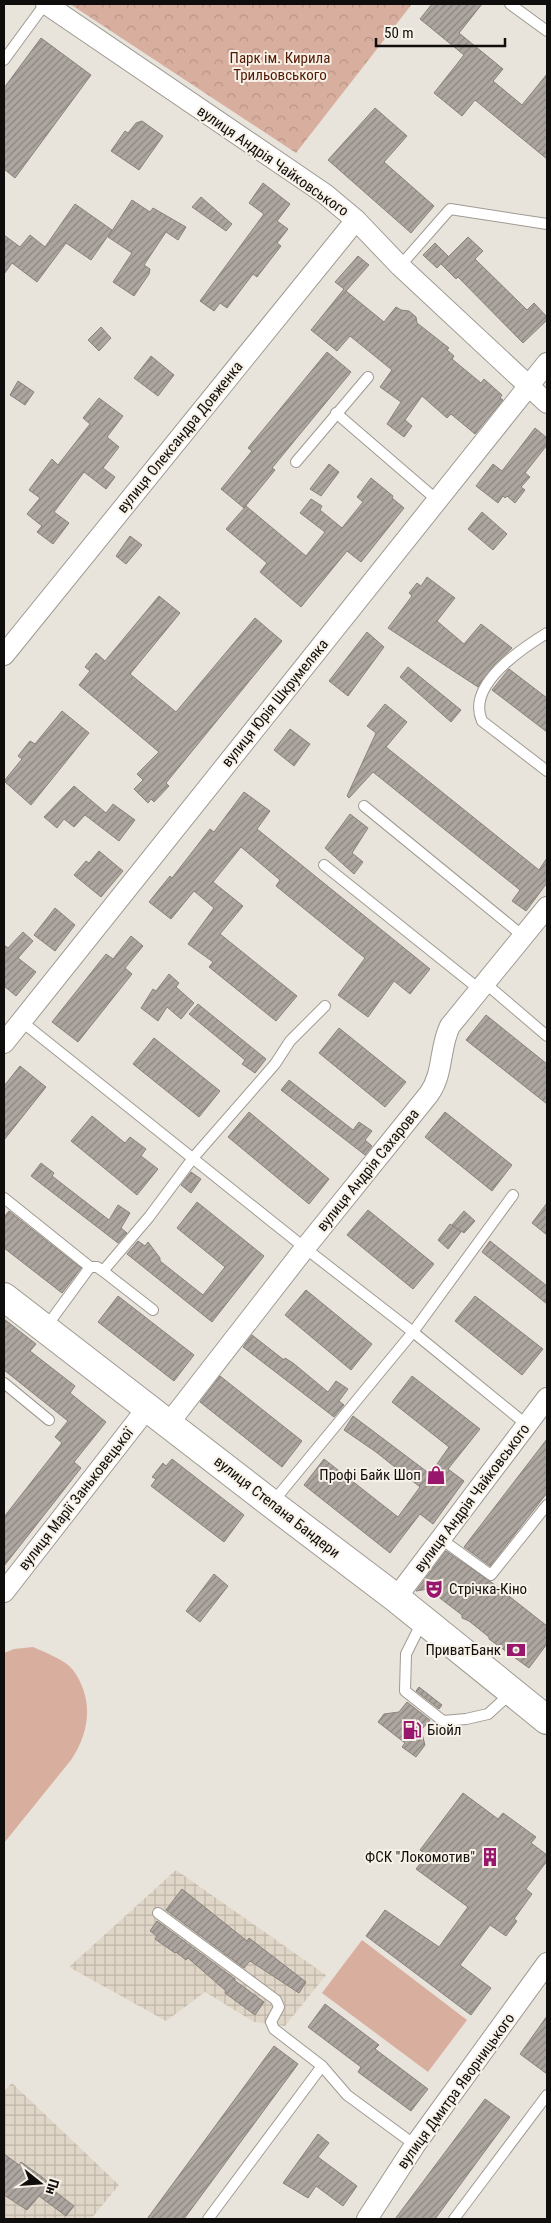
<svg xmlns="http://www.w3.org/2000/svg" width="551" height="2223" viewBox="0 0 551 2223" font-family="'Roboto Condensed',sans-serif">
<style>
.industrial{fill:url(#industrial-grid)}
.grass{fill:#d8af9f}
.park{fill:url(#park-crowns)}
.building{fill:url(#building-hatch);stroke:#8a827c}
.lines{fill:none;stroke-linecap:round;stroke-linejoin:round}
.lane-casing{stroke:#9f9a92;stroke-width:12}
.street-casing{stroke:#9f9a92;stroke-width:22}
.secondary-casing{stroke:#9f9a92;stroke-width:30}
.lane{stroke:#fff;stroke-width:10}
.street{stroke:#fff;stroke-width:20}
.secondary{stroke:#fff;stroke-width:28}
.labels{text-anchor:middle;stroke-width:4;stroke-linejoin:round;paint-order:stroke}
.park-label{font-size:15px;fill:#521800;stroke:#f7f1e8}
.street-label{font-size:15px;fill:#100e0c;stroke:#f7f1e8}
.poi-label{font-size:15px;fill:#100e0c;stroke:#f7f1e8;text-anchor:end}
</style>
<defs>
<pattern id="industrial-grid" width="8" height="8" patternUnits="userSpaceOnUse" patternTransform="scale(1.25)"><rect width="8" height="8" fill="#e0d6c7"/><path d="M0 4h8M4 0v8" fill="none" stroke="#bfb6aa"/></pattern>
<pattern id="park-crowns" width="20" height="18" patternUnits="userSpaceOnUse" patternTransform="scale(1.25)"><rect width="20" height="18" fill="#d8af9f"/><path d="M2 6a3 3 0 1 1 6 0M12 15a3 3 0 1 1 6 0" fill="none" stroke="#b89588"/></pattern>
<pattern id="building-hatch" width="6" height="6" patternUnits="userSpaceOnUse" patternTransform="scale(1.25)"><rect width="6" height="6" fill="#ada59f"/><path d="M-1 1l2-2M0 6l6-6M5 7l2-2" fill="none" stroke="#8b8580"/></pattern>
</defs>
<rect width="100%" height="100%" fill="#e9e4db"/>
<g class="industrial">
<polygon points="176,1870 326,1975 285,2026 254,2022 205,1992 166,2021 69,1967"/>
<polygon points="12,2083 119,2185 91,2219 4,2219 4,2091"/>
</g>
<g class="grass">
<path d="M 33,1647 C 46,1653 64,1659 73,1670 C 94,1699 90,1732 71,1760 L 4,1843 L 4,1653 L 14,1649 Z"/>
<polygon points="362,1940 467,2020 428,2072 322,1993"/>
</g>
<polygon class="park" points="70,4 412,4 296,153"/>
<g class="building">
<polygon points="432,4 482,4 459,33 503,69 493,81 522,105 547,74 547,159 475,100 462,116 434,93 464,55 420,19"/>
<polygon points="41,38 91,75 15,178 4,169 4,88"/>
<polygon points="375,108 407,136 384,162 434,206 411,233 328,160"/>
<polygon points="142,121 163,136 139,170 111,151 125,131 128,133 136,123"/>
<polygon points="263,183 290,204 277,221 288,229 277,243 281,246 257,277 253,274 227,308 220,303 214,311 200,301 264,214 249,203"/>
<polygon points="201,197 232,224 226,231 192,207"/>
<polygon points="132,200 150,212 153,208 186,227 178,240 166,232 144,265 150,269 149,274 134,296 113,282 132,253 108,237"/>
<polygon points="75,204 112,230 91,260 66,243 37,282 12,263 4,274 4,235 20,247 30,235 45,247"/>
<polygon points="468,237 483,251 475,259 527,310 534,303 547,317 547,320 523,343 458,277 456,279 441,264"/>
<polygon points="435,243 448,256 437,268 423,255"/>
<polygon points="358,256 369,265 346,291 384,322 396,307 401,310 409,311 416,317 417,323 449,348 447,350 454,356 452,359 481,383 484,379 502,395 500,398 503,400 475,434 451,414 447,418 422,396 405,420 412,426 404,437 387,424 401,402 380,387 392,370 350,336 337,351 311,330 344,289 335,282"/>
<polygon points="101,327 111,338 99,351 88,340"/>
<polygon points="327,352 351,372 272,468 275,470 244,508 221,489 252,451 248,448"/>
<polygon points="151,356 174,375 158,396 134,378"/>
<polygon points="18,381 34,392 25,405 10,395"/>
<polygon points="99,398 123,416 107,437 119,447 103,468 115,477 106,489 84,472 54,512 69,523 53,544 37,532 42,526 27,514 40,498 29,490 52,459 58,465 90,424 83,418"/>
<polygon points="535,428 547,438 547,445 525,473 530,477 521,487 525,490 515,503 507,496 505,498 503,496 498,503 476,486 493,464 502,471"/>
<polygon points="329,464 339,472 321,496 310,489"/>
<polygon points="371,478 393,496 392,498 404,508 361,562 347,551 301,607 260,572 267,563 226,529 246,506 306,556 325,532 300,513 311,499 322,506 320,510 342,528 363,502 357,497"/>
<polygon points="482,512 507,534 493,550 468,529"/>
<polygon points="130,536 142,545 126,564 116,556"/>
<polygon points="427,577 455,598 437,621 464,644 481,624 512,648 494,665 478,687 388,628 412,596 409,593 417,583 421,586"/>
<polygon points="159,596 180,613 130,674 176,712 255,618 282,641 166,783 169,786 154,802 151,799 148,803 134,789 143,780 137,774 159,752 79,685 90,671 85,667 96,653 105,661"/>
<polygon points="367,632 384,647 348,696 329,681"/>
<polygon points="408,667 461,710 451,722 400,677"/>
<polygon points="509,669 547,698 547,732 492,690"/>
<polygon points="385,704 407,722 386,747 539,870 547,858 547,883 526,911 512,901 520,890 373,772 349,798 347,796 376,733 367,726"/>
<polygon points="62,711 89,733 31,805 4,781 22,759 18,756 30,741 35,744"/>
<polygon points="290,729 310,744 294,766 274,750"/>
<polygon points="74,786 106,813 113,804 135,820 119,841 85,815 74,827 64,819 57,828 44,817"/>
<polygon points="244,792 270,811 257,829 430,969 410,994 394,981 368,1017 338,995 365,958 276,886 280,880 241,847 213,882 243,906 220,934 297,996 276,1021 209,967 213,962 188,944 214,908 194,891 171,919 149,902 170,876 172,878 210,829 214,832"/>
<polygon points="350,814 368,828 352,853 363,862 354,874 325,848"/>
<polygon points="99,851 123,871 101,897 74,875 86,861 89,863"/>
<polygon points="55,908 75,925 55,951 34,935"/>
<polygon points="23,932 33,941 18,958 36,972 16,996 4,986 4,945 8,948"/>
<polygon points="131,936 143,946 125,968 132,974 78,1042 52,1022 106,954 113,959"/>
<polygon points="169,974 179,983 176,987 194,1003 181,1019 167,1007 158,1021 141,1008 153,989 156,991"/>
<polygon points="198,1004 266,1059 255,1073 242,1064 245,1060 189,1014"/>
<polygon points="486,1015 547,1064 547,1104 466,1040"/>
<polygon points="339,1028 406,1082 385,1107 319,1053"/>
<polygon points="154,1038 220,1091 199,1117 133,1064"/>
<polygon points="20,1066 46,1087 4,1140 4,1086"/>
<polygon points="289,1080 353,1130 359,1122 372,1131 365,1140 372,1146 365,1155 281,1090"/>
<polygon points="249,1112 329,1179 309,1204 228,1137"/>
<polygon points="445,1112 512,1165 492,1191 425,1137"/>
<polygon points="92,1116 125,1143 130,1137 146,1149 141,1156 158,1169 137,1195 71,1141"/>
<polygon points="41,1163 54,1173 52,1176 109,1220 118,1205 130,1213 121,1228 127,1233 118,1243 31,1176"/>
<polygon points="191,1172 201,1179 191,1193 181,1185"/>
<polygon points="197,1202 264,1256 212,1322 127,1254 138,1241 145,1246 148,1242 160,1258 160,1261 203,1295 225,1267 177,1228"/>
<polygon points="547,1203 547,1235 532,1223"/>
<polygon points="368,1210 434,1264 413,1289 347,1235"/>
<polygon points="9,1211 81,1268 62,1293 4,1248 4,1217"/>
<polygon points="464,1211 475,1221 464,1233 452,1225"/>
<polygon points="450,1224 461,1232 448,1249 438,1240"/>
<polygon points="490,1241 547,1286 547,1304 482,1252"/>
<polygon points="306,1290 372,1344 351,1370 285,1315"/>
<polygon points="118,1296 194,1355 174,1381 98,1322"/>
<polygon points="475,1296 543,1349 522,1375 455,1321"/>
<polygon points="4,1319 36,1344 30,1351 75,1386 70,1393 106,1422 74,1462 81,1468 4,1566 4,1517 62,1443 55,1437 68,1421 4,1370"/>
<polygon points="252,1335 284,1360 285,1358 293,1363 328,1392 336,1381 348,1389 339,1401 344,1405 334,1417 243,1347"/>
<polygon points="220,1376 302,1441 282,1467 200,1402"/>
<polygon points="412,1376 480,1429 448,1469 464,1481 433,1524 420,1514 390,1553 304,1485 324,1459 398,1517 420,1487 376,1452 344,1430 353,1416 430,1474 449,1447 392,1402"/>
<polygon points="547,1439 547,1493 490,1566 464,1547"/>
<polygon points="172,1459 244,1515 224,1542 151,1486 156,1479 152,1477 163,1463 166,1466"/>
<polygon points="446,1551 491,1582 547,1626 547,1644 529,1668 489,1639 489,1637 469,1621 462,1618 462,1615 428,1589 416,1591"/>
<polygon points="214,1574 228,1586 200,1622 186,1611"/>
<polygon points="419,1687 442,1705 439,1709 416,1691"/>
<polygon points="407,1702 430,1720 421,1730 425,1745 416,1757 402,1747 405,1743 378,1722 384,1714 399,1712"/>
<polygon points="463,1793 498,1819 503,1813 536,1837 531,1843 547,1855 547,1861 526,1889 532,1894 514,1919 517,1921 506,1936 490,1925 460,1965 491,1988 471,2015 366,1936 385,1910 439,1947 468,1907 416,1869 427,1855 420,1850"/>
<polygon points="182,1889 247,1941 249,1938 306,1982 299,1993 250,1961 244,1968 166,1910"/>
<polygon points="157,1921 235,1979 234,1980 264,2002 255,2015 225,1993 226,1991 188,1958 186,1960 176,1952 175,1953 155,1939 157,1936 150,1931"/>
<polygon points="325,2004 379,2045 375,2049 428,2089 411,2111 358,2072 361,2067 308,2027"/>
<polygon points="547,2016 547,2074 520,2054"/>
<polygon points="274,2046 298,2064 184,2219 147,2219"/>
<polygon points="485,2099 510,2117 435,2219 395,2219"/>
<polygon points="318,2134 329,2143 318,2157 357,2186 343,2206 316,2186 308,2198 283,2183"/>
<polygon points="4,2154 19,2165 21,2162 42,2177 50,2184 48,2186 74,2206 66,2216 39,2196 27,2210 4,2195"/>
</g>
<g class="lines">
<g class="lane-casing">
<g id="lane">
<polyline points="510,4 547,31"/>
<polyline points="4,60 45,4"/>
<polyline points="400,266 450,209 547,224"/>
<polyline points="336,413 437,500"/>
<polyline points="296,462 368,377"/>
<path d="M 547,633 C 521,649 466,685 482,721 L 547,771"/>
<polyline points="364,806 523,936"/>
<polyline points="324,865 479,989"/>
<polyline points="485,983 547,1036"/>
<polyline points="21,1021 305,1248 413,1332 527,1425"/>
<polyline points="4,1198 90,1267 97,1267 103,1271 153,1310"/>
<polyline points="103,1271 149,1217 193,1158 275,1064 290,1041 325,1006"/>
<polyline points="46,1327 90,1267"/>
<polyline points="4,1383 49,1420"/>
<polyline points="272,1503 413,1332 513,1195"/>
<polyline points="441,1539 491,1575 547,1505"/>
<polyline points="423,1620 406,1654 405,1691 443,1721 466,1719 488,1714 511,1693"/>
<polyline points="158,1913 276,2000 279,2007 271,2022 274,2029 322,2066 347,2095 415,2145"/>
<polyline points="208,2219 322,2066"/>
<polyline points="454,2219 547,2095"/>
</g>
</g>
<g class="street-casing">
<g id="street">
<polyline points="46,4 325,194 356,220 400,266 547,403"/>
<polyline points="4,655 356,220"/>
<polyline points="4,1043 547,363"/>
<path d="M 169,1423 L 305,1248 L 429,1094 C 444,1073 439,1048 450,1026 L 547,907"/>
<polyline points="4,1592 148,1407"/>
<polyline points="396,1598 547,1398"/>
<polyline points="367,2219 415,2145 547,1963"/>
</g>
</g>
<g class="secondary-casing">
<polyline id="secondary" points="4,1297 272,1504 396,1598 547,1720"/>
</g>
<use href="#lane" class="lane"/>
<use href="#street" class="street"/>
<use href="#secondary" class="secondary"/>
</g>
<defs>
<g id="shop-bare" transform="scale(1.5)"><path d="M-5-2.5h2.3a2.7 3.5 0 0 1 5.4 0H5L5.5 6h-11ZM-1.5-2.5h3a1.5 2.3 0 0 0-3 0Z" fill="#98176d" stroke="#f7f1e8" stroke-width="2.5" paint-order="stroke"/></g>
<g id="theatre-bare" transform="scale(1.5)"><path d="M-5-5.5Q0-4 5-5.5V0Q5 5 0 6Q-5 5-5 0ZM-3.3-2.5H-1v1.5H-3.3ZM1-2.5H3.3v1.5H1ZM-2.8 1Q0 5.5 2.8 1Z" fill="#98176d" stroke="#f7f1e8" stroke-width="2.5" paint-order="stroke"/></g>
<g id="bank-bare" transform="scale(1.5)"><path d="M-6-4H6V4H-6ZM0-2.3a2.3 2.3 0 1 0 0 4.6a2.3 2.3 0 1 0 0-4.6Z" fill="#98176d" stroke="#f7f1e8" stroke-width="2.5" paint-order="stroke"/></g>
<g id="fuel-bare" transform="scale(1.5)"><path d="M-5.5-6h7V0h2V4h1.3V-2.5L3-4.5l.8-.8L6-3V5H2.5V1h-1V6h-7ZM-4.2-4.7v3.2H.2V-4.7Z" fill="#98176d" stroke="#f7f1e8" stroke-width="2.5" paint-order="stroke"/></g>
<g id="building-bare" transform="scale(1.5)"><path d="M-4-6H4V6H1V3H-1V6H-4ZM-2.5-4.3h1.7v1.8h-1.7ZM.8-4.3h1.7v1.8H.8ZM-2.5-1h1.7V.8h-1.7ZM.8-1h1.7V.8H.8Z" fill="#98176d" stroke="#f7f1e8" stroke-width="2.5" paint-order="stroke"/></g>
</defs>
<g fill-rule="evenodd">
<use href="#shop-bare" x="436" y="1475"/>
<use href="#theatre-bare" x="434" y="1589"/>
<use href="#bank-bare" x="516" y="1650"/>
<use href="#fuel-bare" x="412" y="1730"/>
<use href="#building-bare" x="490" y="1857"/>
</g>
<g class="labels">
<g class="park-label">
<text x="280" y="63">Парк ім. Кирила<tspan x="280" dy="17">Трильовського</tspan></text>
</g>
<g class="street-label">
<text transform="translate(273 161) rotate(35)" y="5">вулиця Андрія Чайковського</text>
<text transform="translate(180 437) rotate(-51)" y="5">вулиця Олександра Довженка</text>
<text transform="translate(275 703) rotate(-51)" y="5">вулиця Юрія Шкрумеляка</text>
<text transform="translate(368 1170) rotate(-51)" y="5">вулиця Андрія Сахарова</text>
<text transform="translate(472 1498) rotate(-53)" y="5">вулиця Андрія Чайковського</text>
<text transform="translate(76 1499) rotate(-52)" y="5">вулиця Марії Заньковецької</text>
<text transform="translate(277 1507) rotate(38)" y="5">вулиця Степана Бандери</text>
<text transform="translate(456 2091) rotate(-54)" y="5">вулиця Дмитра Яворницького</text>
</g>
<g class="poi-label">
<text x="421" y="1480">Профі Байк Шоп</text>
<text x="449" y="1594" text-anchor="start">Стрічка-Кіно</text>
<text x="501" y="1655">ПриватБанк</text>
<text x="427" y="1735" text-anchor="start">Біойл</text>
<text x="475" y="1862">ФСК "Локомотив"</text>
</g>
</g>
<rect width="551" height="2223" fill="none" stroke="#100e0c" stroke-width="10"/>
<g transform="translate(40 2183) rotate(107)" stroke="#f7f1e8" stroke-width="4" paint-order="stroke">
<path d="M0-4L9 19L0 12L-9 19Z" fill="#100e0c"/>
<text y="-8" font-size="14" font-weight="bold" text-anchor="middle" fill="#100e0c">Пн</text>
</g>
<path d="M376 38v8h129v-8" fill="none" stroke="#100e0c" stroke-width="2.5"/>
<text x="384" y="38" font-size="15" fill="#100e0c" stroke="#f7f1e8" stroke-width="4" paint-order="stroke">50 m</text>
</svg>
